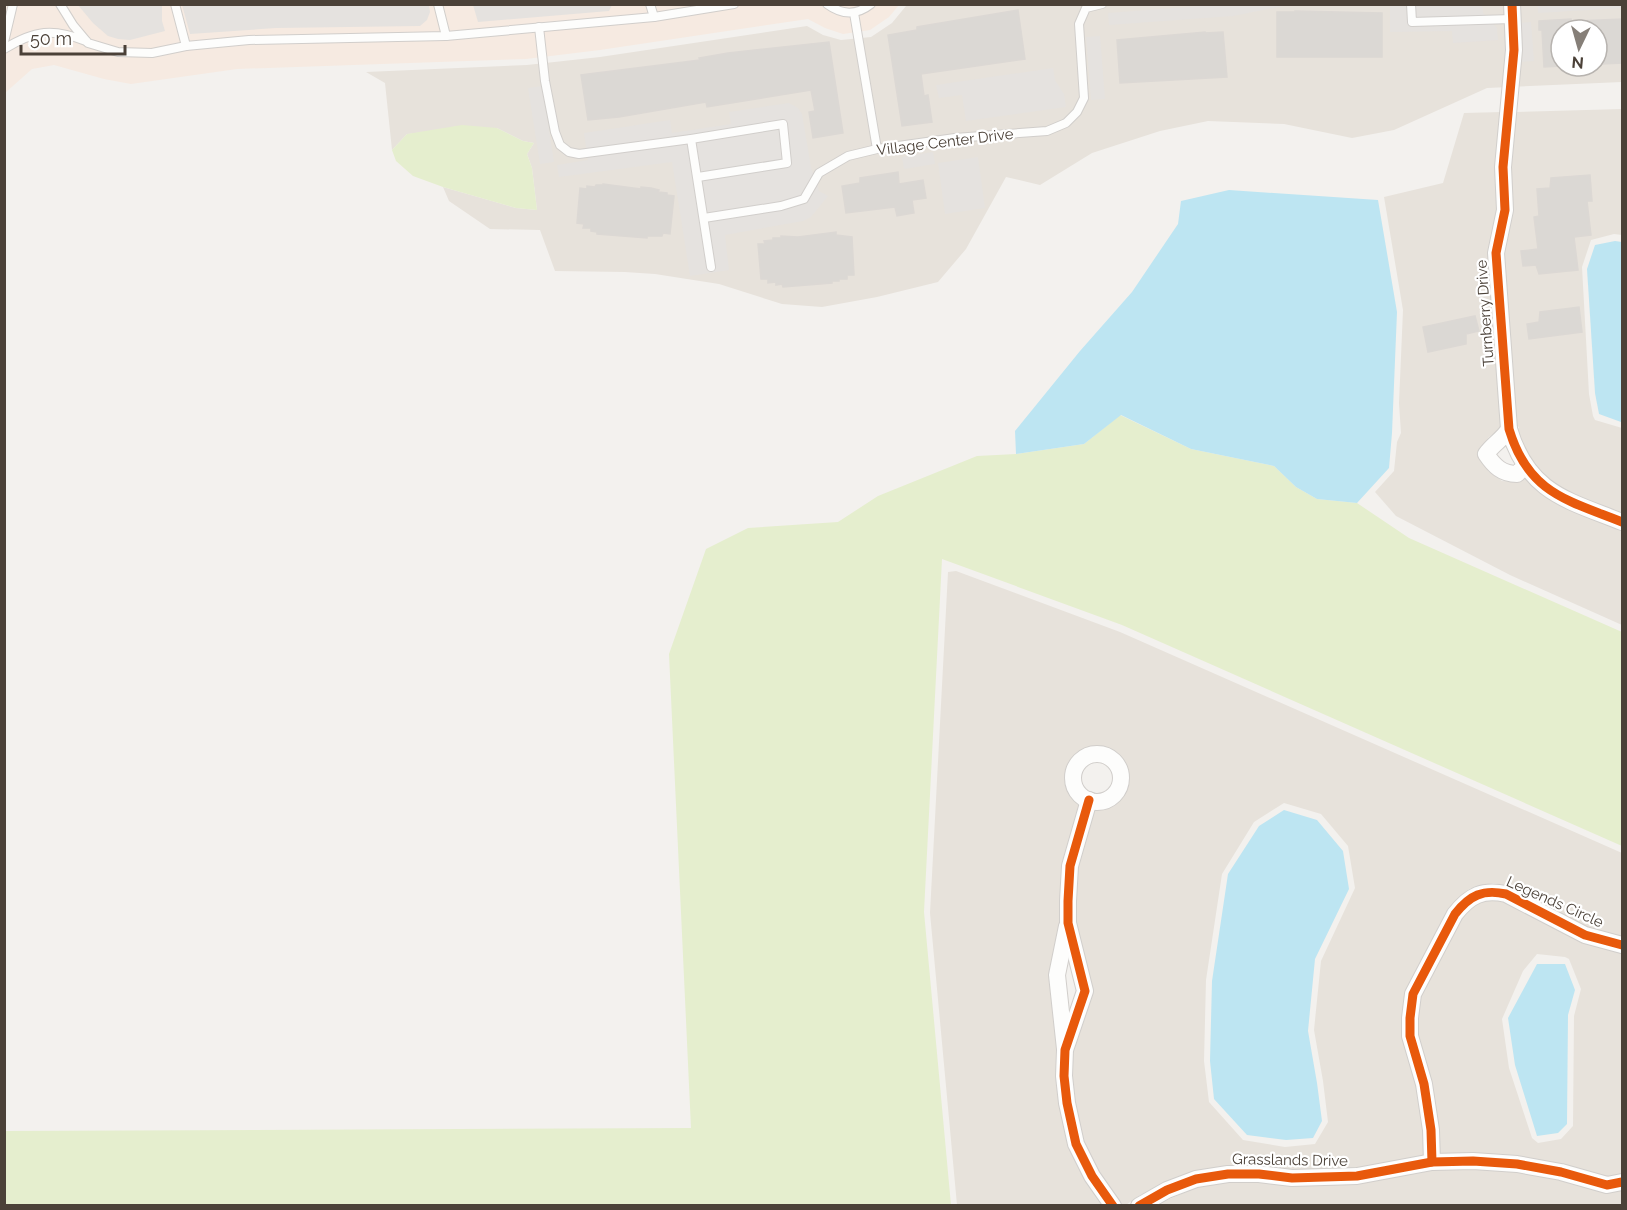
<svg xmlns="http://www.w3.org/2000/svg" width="1627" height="1210" viewBox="0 0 1627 1210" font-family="Raleway,sans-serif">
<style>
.residential{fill:#e7e2db;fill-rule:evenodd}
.commercial{fill:#f6eae1}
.green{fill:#e5eece}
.parking{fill:#e5e2df}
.water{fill:#bde5f2}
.building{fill:#dbd8d4;stroke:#dcd8d4;stroke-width:1.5}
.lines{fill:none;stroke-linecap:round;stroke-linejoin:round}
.lane-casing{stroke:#d1cecb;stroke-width:10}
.street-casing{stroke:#d1cecb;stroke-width:18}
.lane{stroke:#fdfdfc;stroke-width:8}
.street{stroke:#fdfdfc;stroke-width:16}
.cycleway-casing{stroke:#fff;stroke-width:13}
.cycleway{stroke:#e8590c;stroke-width:9}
.labels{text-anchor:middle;stroke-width:4.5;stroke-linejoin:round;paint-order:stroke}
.street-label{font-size:15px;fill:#4b4138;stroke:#fff}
</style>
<rect width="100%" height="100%" fill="#f3f1ee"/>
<g class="residential">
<path d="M 912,5 L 1622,5 L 1622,82 L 1487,88 L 1394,130 L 1352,138 L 1284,124 L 1208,121 L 1160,131 L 1092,153 L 1040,185 L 1006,177 L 966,249 L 938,282 L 877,297 L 822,307 L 782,304 L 719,284 L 655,274 L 625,272 L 555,271 L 540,230 L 490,229 L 449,201 L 443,187 L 516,208 L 537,210 L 532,168 L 527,154 L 534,143 L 523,141 L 497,128 L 407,134 L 392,150 L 385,83 L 366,72 L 527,65 L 600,57 L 807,26 L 823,35 L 841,40 L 871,37 L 892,23 L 906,6 ZM 1561,30 L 1597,30 L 1597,66 L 1561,66 Z"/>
<polygon points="1622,109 1622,235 1614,234 1591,240 1582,267 1589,394 1593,416 1595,420 1622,428 1622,514 1563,489 1552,483 1531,462 1517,431 1519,427 1515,425 1503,254 1516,112"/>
<polygon points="1502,112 1498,209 1502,428 1489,437 1480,449 1480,459 1489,472 1502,481 1517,482 1525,478 1544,496 1558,504 1622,531 1622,625 1510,575 1396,516 1375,492 1394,471 1397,442 1401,433 1399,403 1403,310 1384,197 1443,183 1464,113"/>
<path d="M 956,571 L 1120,632 L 1622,853 L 1622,936 L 1587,928 L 1508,886 L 1493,883 L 1469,889 L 1459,897 L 1449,910 L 1407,990 L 1417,1087 L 1424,1131 L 1425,1155 L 1357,1168 L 1165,1183 L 1140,1195 L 1126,1205 L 1122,1205 L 1098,1171 L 1083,1141 L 1074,1102 L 1071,1076 L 1072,1050 L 1083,1023 L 1092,988 L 1075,922 L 1077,867 L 1093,809 L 1105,808 L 1117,802 L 1127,787 L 1128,773 L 1121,757 L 1113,750 L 1104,747 L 1094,746 L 1084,749 L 1076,755 L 1070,763 L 1067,773 L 1068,787 L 1072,796 L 1080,804 L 1063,864 L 1061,917 L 1059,918 L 1060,923 L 1050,975 L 1051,995 L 1058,1049 L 1056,1054 L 1058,1055 L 1057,1077 L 1104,1205 L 957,1205 L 930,913 L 948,572 ZM 1284,803 L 1321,814 L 1348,846 L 1355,888 L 1321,961 L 1314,1030 L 1323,1081 L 1328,1122 L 1315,1144 L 1285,1147 L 1243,1140 L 1209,1102 L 1204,1061 L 1206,980 L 1222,874 L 1254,822 Z"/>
<path d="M 1493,899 L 1504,902 L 1582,943 L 1622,953 L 1622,1174 L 1608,1177 L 1439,1154 L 1417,1034 L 1420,997 L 1461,918 L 1474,904 ZM 1537,954 L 1565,957 L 1569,959 L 1581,989 L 1574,1016 L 1573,1126 L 1561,1139 L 1538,1143 L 1532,1138 L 1509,1068 L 1502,1019 L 1523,971 Z"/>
<polygon points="1473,1169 1516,1172 1559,1180 1605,1193 1622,1190 1622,1206 1154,1206 1197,1187 1229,1182 1259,1182 1292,1186 1333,1185 1359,1184 1433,1170"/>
</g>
<polygon class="commercial" points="5,5 899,5 889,17 870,30 843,34 825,28 808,19 600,50 526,59 237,69 131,84 104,79 54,65 32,69 5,93"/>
<g class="green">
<polygon points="462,125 497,128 523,141 534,143 527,154 532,168 537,210 516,208 443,187 413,176 396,161 392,150 407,134"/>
<polygon points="1120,415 1191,449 1274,466 1296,487 1317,499 1357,503 1409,538 1622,632 1622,846 1122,625 942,559 924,912 951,1205 5,1205 4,1131 691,1128 669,654 706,549 748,528 838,522 878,496 977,456 1016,454 1084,444"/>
</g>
<g class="parking">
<polygon points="1225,4 1289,5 1233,16 1109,25 1108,13"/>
<polygon points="1622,4 1622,8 1538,13 1538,5"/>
<polygon points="78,5 162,5 162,21 165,31 130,40 118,39 108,36 93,23"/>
<polygon points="429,5 430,12 427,20 420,26 276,28 190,34 182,5"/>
<polygon points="473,5 473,4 612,5 609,11 478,22"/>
<polygon points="1390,5 1482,5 1483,13 1497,28 1498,40 1453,43 1452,31 1390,32"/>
<polygon points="1531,22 1534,61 1520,62 1518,23"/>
<polygon points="1100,36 1105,99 1091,100 1086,37"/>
<polygon points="1053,68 1055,80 1064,94 1066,107 966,121 962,95 939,98 936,85"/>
<polygon points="542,86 554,162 540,164 528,88"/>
<polygon points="789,103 798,108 802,114 811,167 819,191 828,196 811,217 803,221 725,235 729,270 690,276 672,162 559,177 557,165 588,160 584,133 670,120 672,133 731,124 729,112"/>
<polygon points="933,152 935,164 904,169 902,157"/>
<polygon points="978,157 985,208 945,214 938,163"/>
</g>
<g class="water">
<polygon points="1229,190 1378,200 1397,312 1392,433 1389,468 1357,503 1317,499 1296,487 1274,466 1191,449 1121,415 1084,444 1016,454 1015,431 1080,351 1132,292 1178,224 1181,201"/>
<polygon points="1615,241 1622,242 1621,422 1599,414 1595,393 1587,269 1595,245"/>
<polygon points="1284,810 1317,820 1343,851 1349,889 1315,959 1308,1031 1317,1083 1322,1121 1313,1138 1286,1140 1247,1135 1214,1099 1210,1061 1212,981 1228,874 1259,826"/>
<polygon points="1537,964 1565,964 1575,990 1568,1015 1567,1124 1558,1133 1537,1136 1515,1065 1508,1018"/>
</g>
<g class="building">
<polygon points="1018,10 1025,59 921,74 924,96 928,95 932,122 902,126 888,35 917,30 917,27"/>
<polygon points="1295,11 1382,13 1382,57 1277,57 1277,12 1295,12"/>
<polygon points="1571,19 1572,30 1561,30 1561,66 1544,67 1542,30 1539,30 1539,21"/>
<polygon points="1623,19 1623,63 1602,64 1601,59 1597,59 1597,30 1575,30 1575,21"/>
<polygon points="1205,32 1205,33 1223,32 1227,77 1120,83 1117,40"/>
<polygon points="829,42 843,133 813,138 809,112 815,111 811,90 707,107 706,102 619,117 588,120 581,75 700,60 699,58 728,53"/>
<polygon points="898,172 899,184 923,180 926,198 912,200 914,213 897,216 895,207 846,213 842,186 860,183 860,178"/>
<polygon points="1590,175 1592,201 1587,201 1591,235 1574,237 1578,270 1539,274 1536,265 1523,266 1521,251 1538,249 1534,217 1539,216 1537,189 1550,188 1551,178"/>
<polygon points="603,184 641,189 641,187 651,188 659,190 658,192 667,193 667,195 674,196 670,234 663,233 662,236 647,236 647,238 597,234 597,232 591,231 591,228 583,228 584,224 577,223 580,188 587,189 587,186 595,187 596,185 603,185"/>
<polygon points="836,232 836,235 852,237 854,275 847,275 847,279 839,279 839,281 832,281 832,283 783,287 782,284 776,285 776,282 768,283 768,279 761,279 758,244 765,244 764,241 773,240 773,238 781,238 781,236 798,237"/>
<polygon points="1579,307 1582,332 1529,339 1527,324 1539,322 1540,312"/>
<polygon points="1475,316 1479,331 1466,334 1466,344 1428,352 1423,327"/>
</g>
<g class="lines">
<g class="lane-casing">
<g id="lane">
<polyline points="60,4 73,25 88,43 118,52 152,53 186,46 249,40 446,36 654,17 734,4"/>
<polyline points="175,4 186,46"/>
<polyline points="438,4 446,36"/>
<polyline points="650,4 654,17"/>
<path d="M 827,4 C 842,15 856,16 871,4"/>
<polyline points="1411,4 1412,22 1512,19"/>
<polyline points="854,13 877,149"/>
<polyline points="539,27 545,81 555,132 560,145 569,152 579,154 691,139 783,124 787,163 698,177"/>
<polyline points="4,42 13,4"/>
<path d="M 4,49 C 35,30 53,28 86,41"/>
<polyline points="691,139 711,267"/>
<polyline points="704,218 781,206 804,199 819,173 848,156 877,149 955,138 1047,131 1066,123 1077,112 1084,98 1079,24 1086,8 1102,4"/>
</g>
</g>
<g class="street-casing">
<g id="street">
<path d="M 1512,4 L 1514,50 L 1503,167 L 1505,210 L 1496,253 L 1509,429 C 1528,493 1567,500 1622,522"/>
<path d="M 1509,429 C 1503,439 1493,444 1486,454 C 1494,466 1502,474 1517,474 L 1525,466"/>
<circle cx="1097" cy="778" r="24"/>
<polyline points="1089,800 1070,866 1068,901 1068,923 1085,991 1065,1050 1064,1076 1067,1103 1076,1144 1092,1176 1113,1206"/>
<polyline points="1065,1049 1057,975 1067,926"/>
<path d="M 1432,1162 L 1431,1130 L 1424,1084 L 1410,1036 L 1410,1018 L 1413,994 L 1455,914 C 1470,895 1483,889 1506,894 L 1585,935 L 1622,945"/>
<polyline points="1139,1206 1167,1190 1196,1179 1228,1174 1259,1174 1292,1178 1357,1176 1432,1162 1473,1161 1517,1164 1561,1172 1607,1185 1622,1182"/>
</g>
</g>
<use href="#lane" class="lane"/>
<use href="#street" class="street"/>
<g class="cycleway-casing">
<g id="cycleway">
<path d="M 1512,4 L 1514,50 L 1503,167 L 1505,210 L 1496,253 L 1509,429 C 1528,493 1567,500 1622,522"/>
<polyline points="1089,800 1070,866 1068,901 1068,923 1085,991 1065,1050 1064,1076 1067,1103 1076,1144 1092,1176 1113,1206"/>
<path d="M 1432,1162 L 1431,1130 L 1424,1084 L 1410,1036 L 1410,1018 L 1413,994 L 1455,914 C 1470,895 1483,889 1506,894 L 1585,935 L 1622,945"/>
<polyline points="1139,1206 1167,1190 1196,1179 1228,1174 1259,1174 1292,1178 1357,1176 1432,1162 1473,1161 1517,1164 1561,1172 1607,1185 1622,1182"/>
</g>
</g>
<use href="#cycleway" class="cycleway"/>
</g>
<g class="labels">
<g class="street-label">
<text transform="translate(945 142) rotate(-7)" y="5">Village Center Drive</text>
<text transform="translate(1485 313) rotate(-94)" y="5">Turnberry Drive</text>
<text transform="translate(1555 902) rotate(24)" y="5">Legends Circle</text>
<text transform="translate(1290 1160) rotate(1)" y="5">Grasslands Drive</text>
</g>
</g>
<rect width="1627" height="1210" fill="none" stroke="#4b4138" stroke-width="12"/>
<g transform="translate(1579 48) rotate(185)"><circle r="28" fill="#ffffff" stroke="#b7b3af" stroke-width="1.5"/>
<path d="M0-4.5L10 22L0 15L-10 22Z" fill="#867f78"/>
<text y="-9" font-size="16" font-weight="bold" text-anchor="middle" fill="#4b4138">N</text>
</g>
<path d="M21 45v9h104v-9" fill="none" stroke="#4b4138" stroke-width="3"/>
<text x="30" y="45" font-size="18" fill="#4b4138" stroke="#ffffff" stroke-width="4.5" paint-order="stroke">50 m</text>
</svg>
